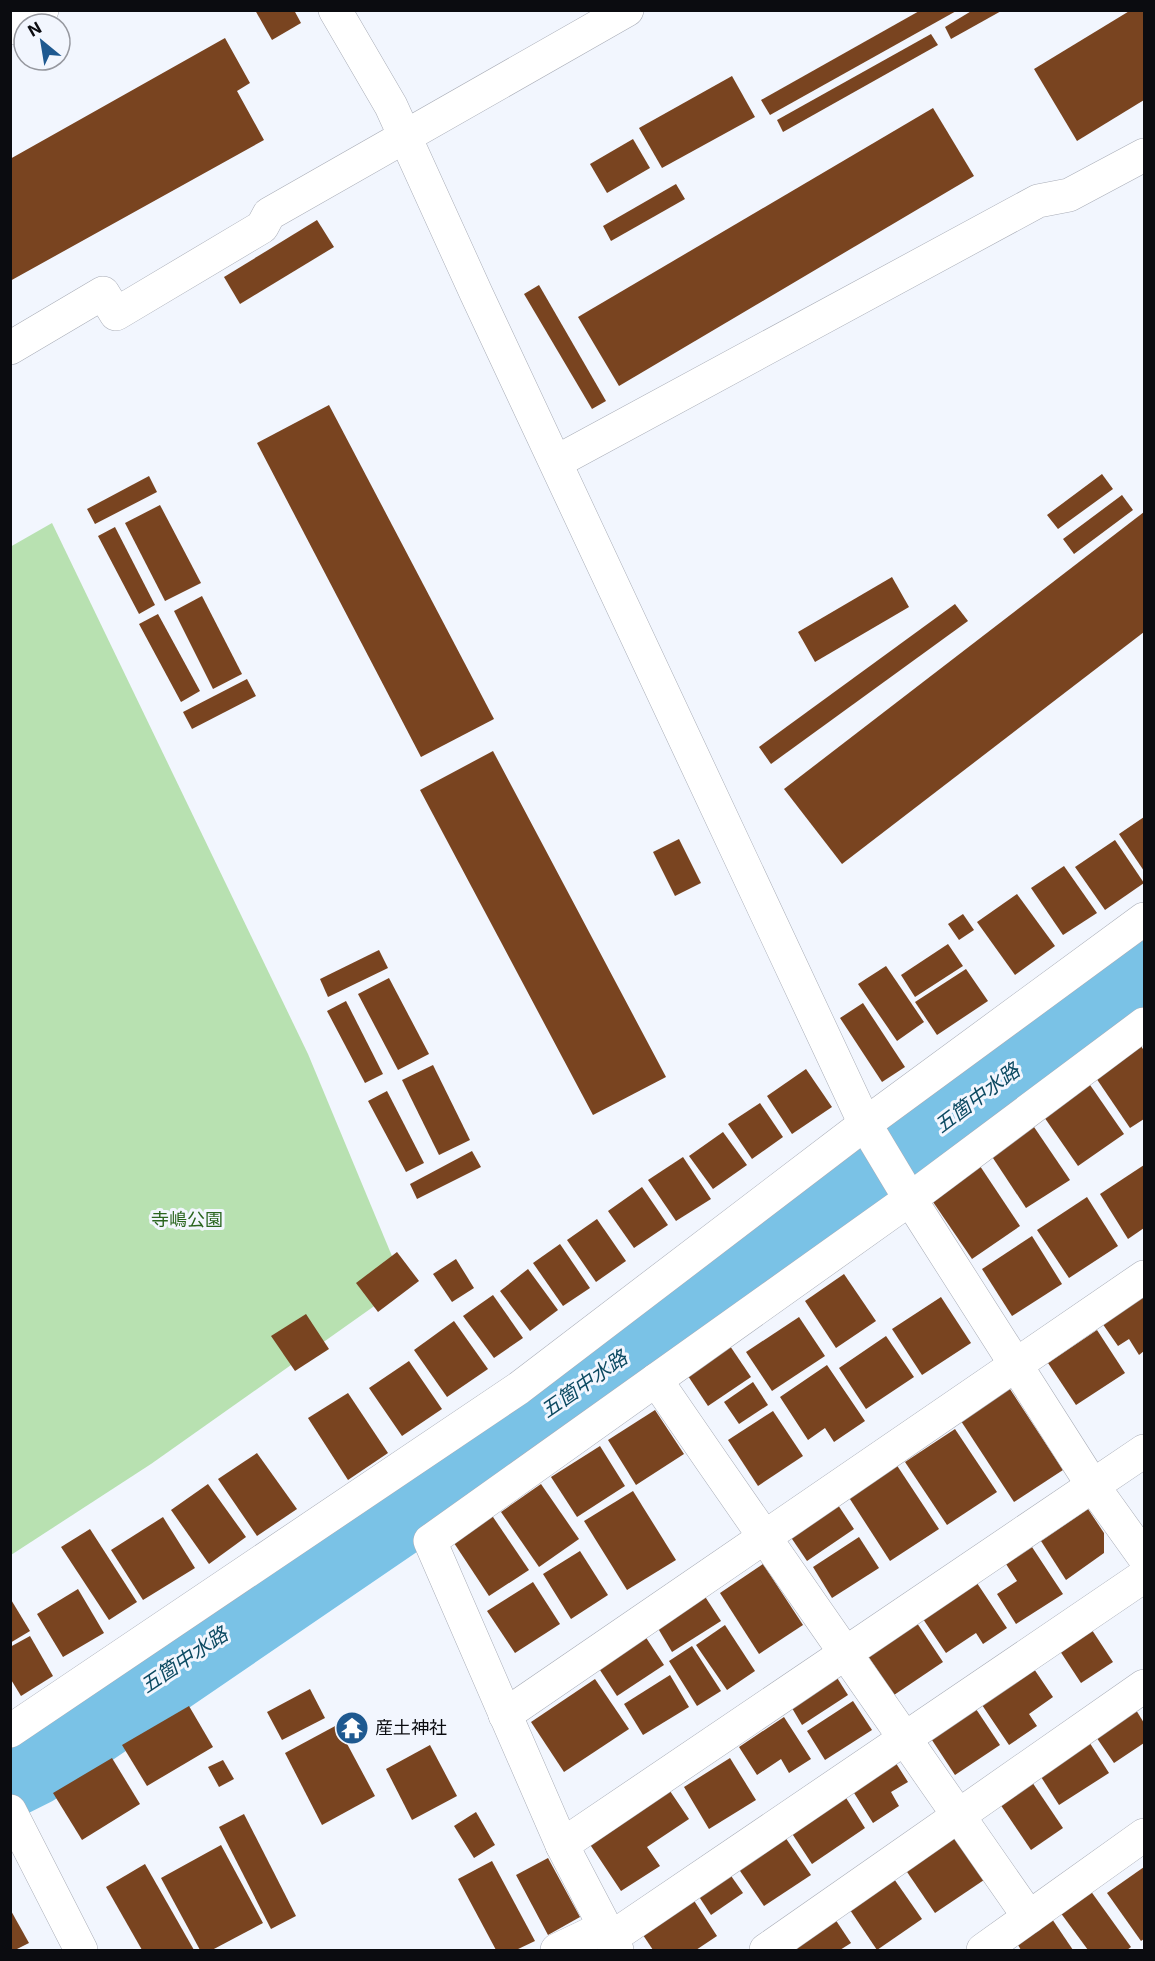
<svg xmlns="http://www.w3.org/2000/svg" width="1155" height="1961" viewBox="0 0 1155 1961" font-family="Inter,'Noto Sans JP',sans-serif">
<style>
.green{fill:#b8e1b1}
.lines{fill:none;stroke-linecap:round;stroke-linejoin:round}
.river{stroke:#7ac2e6;stroke-width:81}
.building{fill:#794420}
.minor-casing{stroke:#a9adb7;stroke-width:34}
.major-casing{stroke:#a9adb7;stroke-width:34}
.minor{stroke:#fff;stroke-width:33}
.major{stroke:#fff;stroke-width:33}
.labels{text-anchor:middle;stroke-width:6;stroke-linejoin:round;paint-order:stroke}
.park-label{font-size:18px;fill:#2a651f;stroke:#f2f6fe}
.poi-label{font-size:18px;fill:#0b0c10;stroke:#f2f6fe;text-anchor:start}
.water-label{font-size:20px;font-style:italic;fill:#0c4a62;stroke:#f2f6fe}
</style>
<rect width="100%" height="100%" fill="#f2f6fe"/>
<polygon class="green" points="52,523 308,1054 404,1285 151,1464 11,1555 10,547"/>
<g class="lines">
<polyline class="river" points="10,1777 32,1766 424,1498 797,1234 1144,973"/>
</g>
<g class="building">
<polygon points="255,10 294,10 301,23 272,40"/>
<polygon points="921,10 958,10 770,115 761,100"/>
<polygon points="973,10 1003,10 951,39 945,27"/>
<polygon points="1131,10 1144,10 1144,100 1077,141 1034,69"/>
<polygon points="931,34 938,45 783,132 777,120"/>
<polygon points="225,38 250,83 237,91 264,140 10,281 10,159"/>
<polygon points="732,76 755,117 662,168 639,128"/>
<polygon points="933,108 974,176 619,386 578,317"/>
<polygon points="633,139 650,168 607,193 590,164"/>
<polygon points="676,184 685,199 611,241 603,226"/>
<polygon points="317,220 334,247 240,304 224,277"/>
<polygon points="539,285 606,401 592,409 524,294"/>
<polygon points="329,405 494,719 421,757 257,443"/>
<polygon points="1102,474 1113,489 1058,529 1047,515"/>
<polygon points="149,476 157,492 95,524 87,509"/>
<polygon points="1122,495 1133,510 1074,554 1063,539"/>
<polygon points="160,505 201,583 165,601 125,523"/>
<polygon points="1144,512 1144,632 842,864 784,789"/>
<polygon points="115,527 155,605 139,614 98,536"/>
<polygon points="892,577 909,607 815,662 798,632"/>
<polygon points="202,596 242,674 213,689 174,611"/>
<polygon points="955,604 968,621 771,764 759,747"/>
<polygon points="158,614 200,691 181,702 139,624"/>
<polygon points="247,679 256,696 192,729 183,712"/>
<polygon points="493,751 666,1077 593,1115 420,790"/>
<polygon points="1144,817 1144,871 1119,834"/>
<polygon points="679,839 701,883 675,896 653,852"/>
<polygon points="1115,840 1144,883 1105,910 1075,867"/>
<polygon points="1064,866 1097,913 1063,935 1031,888"/>
<polygon points="1017,894 1055,946 1015,975 977,922"/>
<polygon points="963,914 974,930 959,940 948,924"/>
<polygon points="948,944 963,966 915,997 901,975"/>
<polygon points="379,950 388,968 328,997 320,979"/>
<polygon points="886,966 924,1022 897,1041 858,984"/>
<polygon points="966,969 988,1001 937,1035 915,1002"/>
<polygon points="389,978 429,1054 398,1070 358,994"/>
<polygon points="346,1001 383,1074 365,1083 327,1011"/>
<polygon points="863,1003 905,1067 882,1082 840,1018"/>
<polygon points="1140,1044 1144,1051 1144,1119 1130,1128 1094,1075"/>
<polygon points="433,1065 470,1140 439,1155 402,1080"/>
<polygon points="806,1069 832,1107 792,1134 767,1096"/>
<polygon points="1088,1082 1124,1134 1078,1166 1042,1114"/>
<polygon points="387,1091 424,1163 406,1172 368,1101"/>
<polygon points="760,1103 783,1137 752,1159 728,1124"/>
<polygon points="1032,1124 1070,1180 1026,1208 989,1152"/>
<polygon points="723,1132 747,1165 713,1189 689,1156"/>
<polygon points="472,1151 481,1167 417,1199 410,1184"/>
<polygon points="683,1157 711,1199 676,1221 648,1180"/>
<polygon points="978,1163 1020,1226 972,1259 929,1196"/>
<polygon points="1144,1165 1144,1228 1128,1239 1100,1194"/>
<polygon points="642,1187 668,1225 634,1248 608,1211"/>
<polygon points="1087,1197 1118,1246 1069,1278 1037,1230"/>
<polygon points="597,1219 626,1261 596,1282 567,1240"/>
<polygon points="1032,1236 1062,1284 1012,1316 982,1269"/>
<polygon points="560,1244 590,1288 563,1306 533,1263"/>
<polygon points="397,1252 419,1281 378,1312 356,1283"/>
<polygon points="456,1259 474,1288 452,1302 433,1274"/>
<polygon points="528,1269 558,1310 530,1331 500,1291"/>
<polygon points="844,1274 876,1321 836,1348 805,1301"/>
<polygon points="1144,1294 1144,1351 1139,1355 1129,1339 1118,1346 1102,1323"/>
<polygon points="493,1295 523,1338 494,1358 463,1316"/>
<polygon points="941,1297 971,1343 922,1375 892,1329"/>
<polygon points="306,1314 329,1349 295,1371 271,1336"/>
<polygon points="799,1317 825,1356 772,1391 746,1352"/>
<polygon points="454,1321 488,1369 447,1397 414,1350"/>
<polygon points="1097,1330 1125,1373 1076,1405 1048,1363"/>
<polygon points="886,1336 914,1377 866,1409 839,1368"/>
<polygon points="728,1343 751,1377 708,1406 686,1373"/>
<polygon points="409,1361 442,1409 402,1436 369,1388"/>
<polygon points="827,1365 865,1421 834,1442 825,1428 808,1440 780,1397"/>
<polygon points="753,1382 768,1405 739,1424 724,1402"/>
<polygon points="1008,1386 1063,1470 1014,1502 959,1418"/>
<polygon points="348,1393 388,1453 348,1480 308,1418"/>
<polygon points="655,1410 684,1454 636,1485 608,1440"/>
<polygon points="773,1411 803,1456 758,1486 728,1440"/>
<polygon points="955,1429 997,1492 947,1525 905,1462"/>
<polygon points="600,1446 625,1486 577,1517 551,1477"/>
<polygon points="257,1453 297,1509 257,1536 218,1479"/>
<polygon points="896,1464 939,1529 890,1561 848,1496"/>
<polygon points="208,1484 246,1537 209,1564 171,1510"/>
<polygon points="541,1484 579,1539 539,1567 501,1512"/>
<polygon points="633,1491 676,1560 627,1590 584,1521"/>
<polygon points="836,1502 854,1529 807,1561 788,1533"/>
<polygon points="1088,1509 1104,1533 1104,1553 1066,1580 1041,1541"/>
<polygon points="491,1514 529,1570 489,1596 452,1540"/>
<polygon points="163,1517 195,1568 143,1600 111,1550"/>
<polygon points="90,1529 137,1602 109,1620 61,1547"/>
<polygon points="859,1537 879,1568 832,1598 813,1567"/>
<polygon points="1032,1547 1063,1594 1016,1624 997,1594 1017,1581 1006,1564"/>
<polygon points="580,1551 608,1595 571,1619 543,1574"/>
<polygon points="763,1564 803,1625 759,1654 720,1593"/>
<polygon points="975,1580 1007,1628 983,1644 976,1633 946,1653 921,1616"/>
<polygon points="533,1582 560,1624 515,1653 487,1611"/>
<polygon points="78,1589 104,1633 63,1657 37,1614"/>
<polygon points="704,1595 721,1621 672,1652 656,1625"/>
<polygon points="10,1598 30,1631 10,1643"/>
<polygon points="917,1623 943,1662 894,1695 868,1656"/>
<polygon points="725,1625 755,1671 727,1690 696,1645"/>
<polygon points="1090,1627 1113,1662 1081,1683 1058,1648"/>
<polygon points="30,1636 53,1676 21,1696 10,1678 10,1647"/>
<polygon points="645,1636 664,1665 617,1696 598,1667"/>
<polygon points="692,1646 721,1691 697,1706 669,1661"/>
<polygon points="1030,1663 1053,1697 1029,1714 1037,1726 1009,1745 978,1699"/>
<polygon points="834,1673 848,1695 802,1725 789,1703"/>
<polygon points="670,1675 689,1707 643,1735 624,1704"/>
<polygon points="595,1679 629,1729 564,1772 531,1722"/>
<polygon points="310,1689 325,1718 282,1740 267,1712"/>
<polygon points="853,1701 872,1730 825,1760 807,1731"/>
<polygon points="972,1703 1000,1745 955,1775 928,1734"/>
<polygon points="1133,1705 1144,1723 1144,1743 1114,1763 1092,1731"/>
<polygon points="189,1706 213,1747 147,1786 122,1745"/>
<polygon points="784,1717 811,1759 789,1773 781,1759 757,1775 739,1747"/>
<polygon points="337,1725 375,1796 322,1825 285,1753"/>
<polygon points="1086,1737 1109,1773 1059,1805 1036,1769"/>
<polygon points="430,1745 457,1796 412,1820 386,1769"/>
<polygon points="892,1757 908,1782 891,1792 899,1806 873,1823 849,1785"/>
<polygon points="112,1758 140,1804 82,1840 53,1793"/>
<polygon points="730,1758 756,1800 709,1829 684,1787"/>
<polygon points="223,1760 234,1779 219,1787 208,1767"/>
<polygon points="1030,1779 1063,1828 1031,1850 998,1801"/>
<polygon points="670,1791 689,1819 647,1847 660,1866 621,1891 589,1843"/>
<polygon points="843,1793 865,1828 812,1864 789,1829"/>
<polygon points="476,1812 495,1845 474,1858 454,1826"/>
<polygon points="244,1814 296,1916 271,1929 219,1827"/>
<polygon points="783,1834 811,1875 764,1906 736,1865"/>
<polygon points="954,1836 984,1880 935,1913 905,1869"/>
<polygon points="221,1845 263,1923 212,1950 200,1950 161,1878"/>
<polygon points="548,1858 580,1917 548,1935 516,1875"/>
<polygon points="492,1861 535,1941 516,1950 496,1950 458,1879"/>
<polygon points="145,1864 194,1950 142,1950 106,1887"/>
<polygon points="1144,1867 1144,1939 1141,1941 1107,1893"/>
<polygon points="727,1870 743,1893 711,1915 696,1892"/>
<polygon points="892,1876 922,1919 877,1950 848,1907"/>
<polygon points="1090,1890 1131,1947 1127,1950 1088,1950 1060,1912"/>
<polygon points="691,1896 717,1936 696,1950 653,1950 639,1929"/>
<polygon points="10,1909 29,1943 15,1950 10,1950"/>
<polygon points="833,1916 851,1943 840,1950 788,1950"/>
<polygon points="1050,1916 1073,1950 1021,1950 1015,1940"/>
</g>
<g class="lines">
<g class="minor-casing">
<g id="minor">
<polyline points="335,10 391,106 476,293 865,1124 910,1199 1093,1486 1144,1557"/>
<polyline points="10,348 103,293 116,314 262,227 269,214 627,10"/>
<polyline points="556,462 1038,201 1069,195 1144,155"/>
<path d="M 656,1380 C 779,1560 905,1738 1029,1917"/>
<polyline points="505,1715 1144,1277"/>
<polyline points="10,1731 519,1388 865,1124 1144,919"/>
<polyline points="10,1811 81,1950"/>
<polyline points="562,1845 1144,1451"/>
<polyline points="611,1938 1144,1576"/>
<polyline points="557,1950 605,1927"/>
<polyline points="617,1950 562,1845 430,1541 910,1199 1144,1024"/>
<polyline points="766,1950 1144,1686"/>
<polyline points="983,1950 1144,1835"/>
</g>
</g>
<g class="major-casing">
<polyline id="major" points="10,28 42,10"/>
</g>
<use href="#minor" class="minor"/>
<use href="#major" class="major"/>
</g>
<defs>
<g id="temple-disc" transform="scale(1.725)"><circle r="9.5" fill="#1e5990" stroke="#f2f6fe"/><path d="M0-6L5-2H3V0L6.5 2.5H4V6H1.5V3h-3V6H-4V2.5H-6.5L-3 0V-2H-5Z" fill="#fff"/></g>
</defs>
<g fill-rule="evenodd">
<use href="#temple-disc" x="352" y="1728"/>
</g>
<g class="labels">
<g class="park-label">
<text x="187" y="1226">寺嶋公園</text>
</g>
<g class="poi-label">
<text x="375" y="1734">産土神社</text>
</g>
<g class="water-label">
<text transform="translate(977 1098) rotate(-37)" y="7">五箇中水路</text>
<text transform="translate(584 1384) rotate(-35)" y="7">五箇中水路</text>
<text transform="translate(184 1660) rotate(-34)" y="7">五箇中水路</text>
</g>
</g>
<rect width="1155" height="1961" fill="none" stroke="#0b0c10" stroke-width="24"/>
<g transform="translate(42 42) rotate(330)"><circle r="28" fill="#f2f6fe" stroke="#96989f" stroke-width="1.5"/>
<path d="M0-4.5L10 22L0 15L-10 22Z" fill="#1e5990"/>
<text y="-9" font-size="16" font-weight="bold" text-anchor="middle" fill="#0b0c10">N</text>
</g>
</svg>
